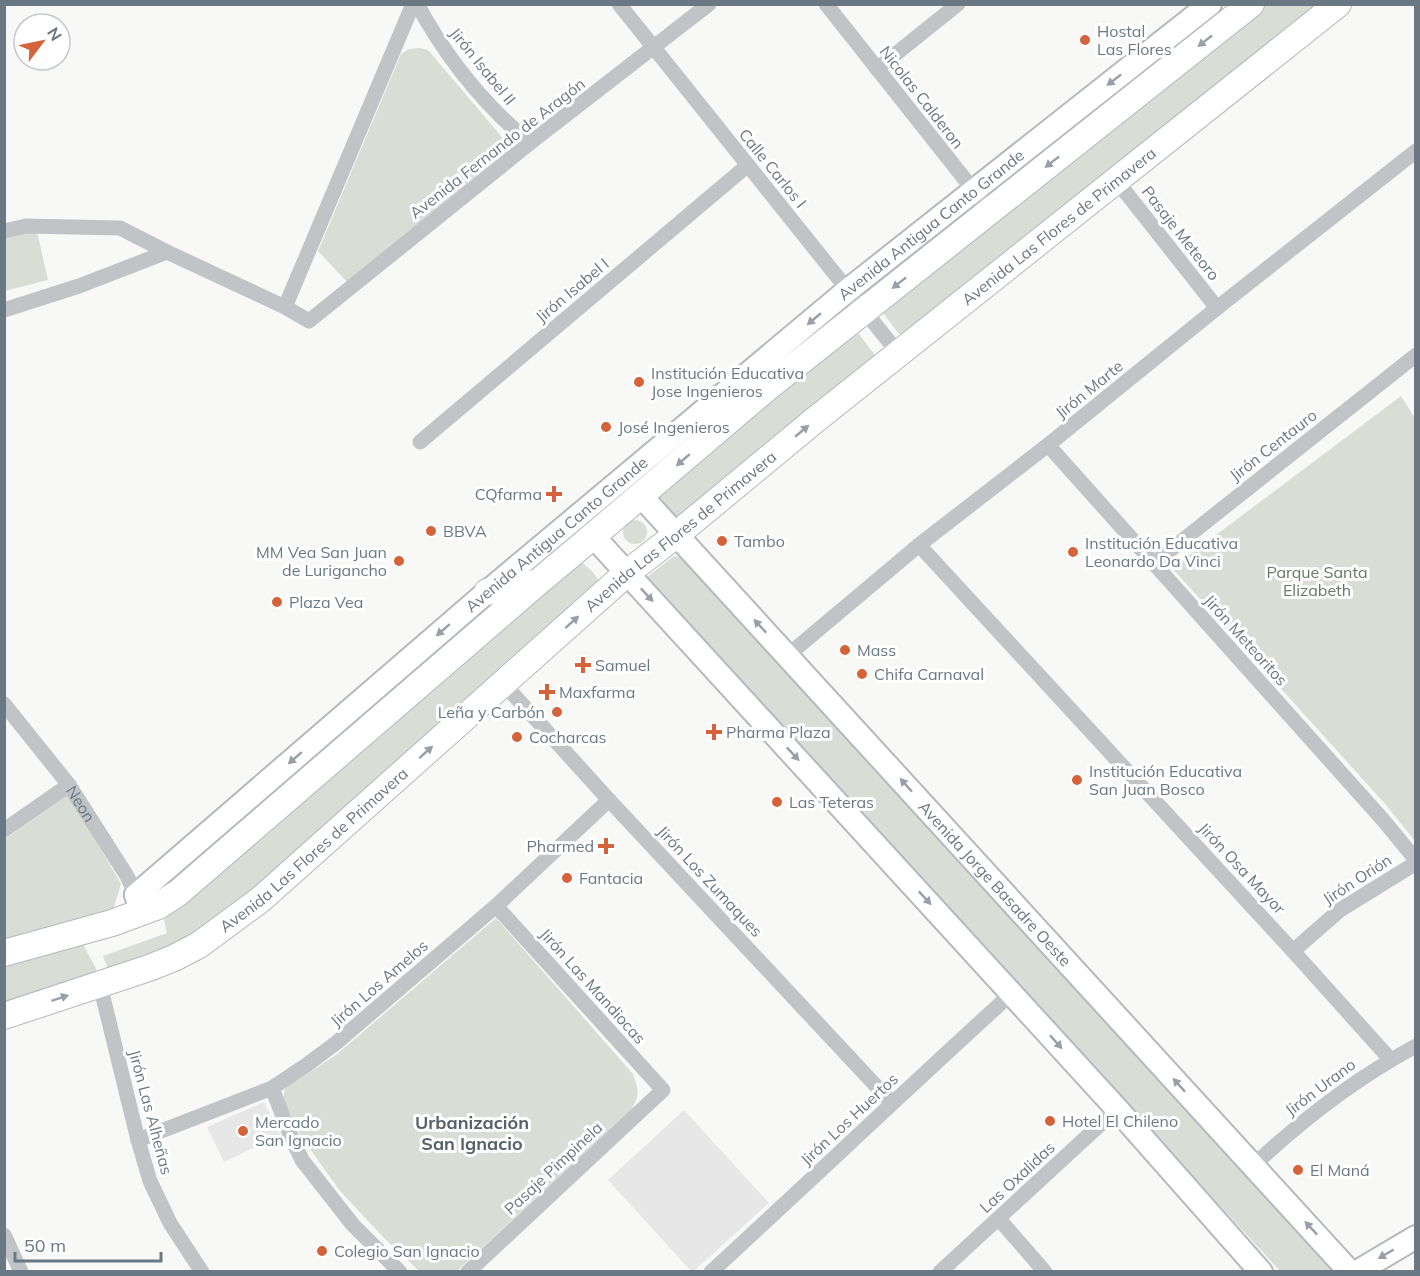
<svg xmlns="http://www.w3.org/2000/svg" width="1420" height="1276" viewBox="0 0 1420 1276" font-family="Mulish,sans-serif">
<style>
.built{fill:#e6e7e6}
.green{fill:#d8ddd5}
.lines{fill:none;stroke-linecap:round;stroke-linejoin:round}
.secondary-casing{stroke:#b5b9bd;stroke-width:26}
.primary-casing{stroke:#b4b8bb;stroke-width:28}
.street{stroke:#c0c4c7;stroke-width:15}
.secondary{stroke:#fff;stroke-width:22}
.primary{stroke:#fff;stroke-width:26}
.oneway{fill:#97a0a9}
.poi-dot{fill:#d4623a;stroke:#fff;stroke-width:2}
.labels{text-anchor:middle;stroke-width:6;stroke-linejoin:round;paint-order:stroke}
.poi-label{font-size:16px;fill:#6a7884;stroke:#fff;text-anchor:start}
.street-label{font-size:16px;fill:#6a7884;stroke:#fff}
.park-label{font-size:16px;fill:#667764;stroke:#fff}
.neighbourhood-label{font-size:18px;font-weight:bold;fill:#57616a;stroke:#fff}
</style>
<rect width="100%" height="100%" fill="#f8f8f6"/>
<g class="built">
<polygon points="264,1102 280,1135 224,1162 207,1127"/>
<polygon points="684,1110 769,1203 694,1271 691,1271 608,1180"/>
</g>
<g class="green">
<polygon points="1266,5 1323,5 908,335 899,334 883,313 883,306"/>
<polygon points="420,48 428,50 507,143 508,152 347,282 318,251 401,54 409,49"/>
<polygon points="36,227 48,280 5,291 5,235"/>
<polygon points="859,334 874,354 873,365 679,520 656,500 661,490 849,336"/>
<polygon points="1401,396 1416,420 1415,841 1386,805 1172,568"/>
<circle cx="635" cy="532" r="12"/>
<polygon points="674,556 687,558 1336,1267 1334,1271 1280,1271 651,589 646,578"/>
<polygon points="578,559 592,571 603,586 300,855 189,944 109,972 103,956 167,933 163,915"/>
<polygon points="69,794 121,884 113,910 5,942 4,840"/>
<path d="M 496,918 L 633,1074 C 639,1091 640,1095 631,1110 L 456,1272 L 419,1271 L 386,1240 L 340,1191 L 300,1135 L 283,1098 L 285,1088 L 336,1055 Z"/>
<path d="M 83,943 C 88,956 96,965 99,978 L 5,1005 L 5,967 Z"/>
</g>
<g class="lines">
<g class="secondary-casing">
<g id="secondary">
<path id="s2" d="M 641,496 L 1350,1272"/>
<polyline points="593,536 1117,1109 1261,1272"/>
<path id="s3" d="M 142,912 L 136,895 L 487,592 L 848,290 L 1210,4"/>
<polyline points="1357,1272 1416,1237"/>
</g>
</g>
<g class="primary-casing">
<g id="primary">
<polyline points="487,592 504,587 537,583"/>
<polyline points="4,953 112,923 158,906 178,893 537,583 593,536 768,387 1251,4"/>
<path id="s4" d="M 4,1016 L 149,968 L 174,958 L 199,945 L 260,900 L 627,573 L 676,535 L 815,420 L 1338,4"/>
</g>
</g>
<g class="street">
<path d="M 417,4 C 446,57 483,104 530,143"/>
<polyline points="619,4 899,354"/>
<polyline points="826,4 990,211"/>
<polyline points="877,69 958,4"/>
<polyline points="1116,180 1217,308"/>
<polyline points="4,231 26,226 120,228 167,252 285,307 309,321 530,143 709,4"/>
<polyline points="285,307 413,4"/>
<polyline points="4,310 79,286 167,252"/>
<polyline points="420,442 748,165"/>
<polyline points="1048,445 1384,821 1416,860"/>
<polyline points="919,545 1293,951 1390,1059"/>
<polyline points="1154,563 1416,355"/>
<polyline points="787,656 919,545 1048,445 1217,308 1416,151"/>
<polyline points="503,683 609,800 892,1103"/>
<path id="s1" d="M 4,704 L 69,785 L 127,876 L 136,895"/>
<polyline points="4,830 69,785"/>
<polyline points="1293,951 1340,910 1416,863"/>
<polyline points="100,985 138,1140 150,1181 170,1223 202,1272"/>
<polyline points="272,1088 289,1132 302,1160 353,1225 400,1272"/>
<polyline points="138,1140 272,1088 305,1066 336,1043 496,906 609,800"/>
<path d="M 1253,1166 C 1302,1120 1356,1078 1416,1046"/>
<polyline points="999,1219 1045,1272"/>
<polyline points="4,1235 21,1272"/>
<polyline points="468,1272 663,1090 496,906"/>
<path d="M 711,1272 C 812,1179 911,1085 1012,993"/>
<polyline points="940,1272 1117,1109"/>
</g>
<use href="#secondary" class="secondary"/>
<use href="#primary" class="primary"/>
</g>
<defs><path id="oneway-solid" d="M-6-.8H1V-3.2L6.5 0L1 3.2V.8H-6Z" transform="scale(1.5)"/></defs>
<g class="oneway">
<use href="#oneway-solid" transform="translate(1205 41) rotate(142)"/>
<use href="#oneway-solid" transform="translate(1114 80) rotate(142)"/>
<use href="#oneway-solid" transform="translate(1052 162) rotate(142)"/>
<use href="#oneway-solid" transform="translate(899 283) rotate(142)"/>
<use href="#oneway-solid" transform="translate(814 319) rotate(140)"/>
<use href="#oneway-solid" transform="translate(802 431) rotate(-40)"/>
<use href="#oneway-solid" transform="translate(683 460) rotate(139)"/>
<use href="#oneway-solid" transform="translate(647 595) rotate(47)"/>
<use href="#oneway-solid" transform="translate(572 622) rotate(-42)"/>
<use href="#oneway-solid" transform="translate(760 626) rotate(-133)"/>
<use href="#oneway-solid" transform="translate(443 630) rotate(139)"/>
<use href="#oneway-solid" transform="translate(426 752) rotate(-42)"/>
<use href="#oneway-solid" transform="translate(793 754) rotate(47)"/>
<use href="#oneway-solid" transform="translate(295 758) rotate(139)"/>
<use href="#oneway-solid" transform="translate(906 785) rotate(-132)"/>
<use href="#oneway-solid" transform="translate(925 898) rotate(47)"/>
<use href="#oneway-solid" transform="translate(60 998) rotate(-18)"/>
<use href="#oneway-solid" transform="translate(1056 1042) rotate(48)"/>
<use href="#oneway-solid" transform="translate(1179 1085) rotate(-132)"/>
<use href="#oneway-solid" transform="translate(1311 1228) rotate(-133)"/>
<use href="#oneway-solid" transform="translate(1386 1254) rotate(150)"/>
</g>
<g class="poi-dot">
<circle cx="1085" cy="40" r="6"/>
<circle cx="639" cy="382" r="6"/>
<circle cx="606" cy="427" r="6"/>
<path d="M551 485h6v6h6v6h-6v6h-6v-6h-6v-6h6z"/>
<circle cx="431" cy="531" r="6"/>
<circle cx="722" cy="541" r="6"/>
<circle cx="1073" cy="552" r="6"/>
<circle cx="399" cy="561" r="6"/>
<circle cx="277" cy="602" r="6"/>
<circle cx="845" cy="650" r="6"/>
<path d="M580 656h6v6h6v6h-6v6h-6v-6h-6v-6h6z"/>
<circle cx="862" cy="674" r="6"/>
<path d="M544 683h6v6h6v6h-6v6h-6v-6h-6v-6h6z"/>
<circle cx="557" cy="712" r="6"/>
<path d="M711 723h6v6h6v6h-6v6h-6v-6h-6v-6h6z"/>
<circle cx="517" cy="737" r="6"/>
<circle cx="1077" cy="780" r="6"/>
<circle cx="777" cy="802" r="6"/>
<path d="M603 837h6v6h6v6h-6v6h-6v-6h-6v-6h6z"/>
<circle cx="567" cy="878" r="6"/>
<circle cx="1050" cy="1121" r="6"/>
<circle cx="243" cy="1131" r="6"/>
<circle cx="1298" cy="1170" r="6"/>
<circle cx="322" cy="1251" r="6"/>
</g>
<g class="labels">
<g class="poi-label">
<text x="1097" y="37">Hostal<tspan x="1097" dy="18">Las Flores</tspan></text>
<text x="651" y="379">Institución Educativa<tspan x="651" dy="18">Jose Ingenieros</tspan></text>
<text x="618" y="433">José Ingenieros</text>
<text x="542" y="500" text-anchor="end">CQfarma</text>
<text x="443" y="537">BBVA</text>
<text x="734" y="547">Tambo</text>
<text x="1085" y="549">Institución Educativa<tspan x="1085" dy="18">Leonardo Da Vinci</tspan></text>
<text x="387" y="558" text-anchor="end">MM Vea San Juan<tspan x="387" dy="18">de Lurigancho</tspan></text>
<text x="289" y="608">Plaza Vea</text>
<text x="857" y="656">Mass</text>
<text x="595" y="671">Samuel</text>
<text x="874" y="680">Chifa Carnaval</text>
<text x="559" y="698">Maxfarma</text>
<text x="545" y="718" text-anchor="end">Leña y Carbón</text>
<text x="726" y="738">Pharma Plaza</text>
<text x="529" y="743">Cocharcas</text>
<text x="1089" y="777">Institución Educativa<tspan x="1089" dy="18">San Juan Bosco</tspan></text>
<text x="789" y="808">Las Teteras</text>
<text x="594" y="852" text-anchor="end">Pharmed</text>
<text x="579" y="884">Fantacia</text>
<text x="1062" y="1127">Hotel El Chileno</text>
<text x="255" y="1128">Mercado<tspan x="255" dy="18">San Ignacio</tspan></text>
<text x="1310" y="1176">El Maná</text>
<text x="334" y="1257">Colegio San Ignacio</text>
</g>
<g class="street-label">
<text transform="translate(483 66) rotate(51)" y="6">Jirón Isabel II</text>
<text transform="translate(922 97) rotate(52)" y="6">Nicolas Calderon</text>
<text transform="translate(497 148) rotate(-38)" y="6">Avenida Fernando de Aragón</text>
<text transform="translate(773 168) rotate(51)" y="6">Calle Carlos I</text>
<text dy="6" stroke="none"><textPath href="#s3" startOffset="1058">Avenida Antigua Canto Grande</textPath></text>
<text dy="6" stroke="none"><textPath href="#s4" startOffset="1329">Avenida Las Flores de Primavera</textPath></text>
<text transform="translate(1181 233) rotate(52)" y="6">Pasaje Meteoro</text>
<text transform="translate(572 290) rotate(-40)" y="6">Jirón Isabel I</text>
<text transform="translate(1089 389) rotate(-39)" y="6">Jirón Marte</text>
<text transform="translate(1273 445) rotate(-38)" y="6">Jirón Centauro</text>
<text dy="6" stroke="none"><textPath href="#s4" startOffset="843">Avenida Las Flores de Primavera</textPath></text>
<text dy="6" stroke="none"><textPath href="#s3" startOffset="572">Avenida Antigua Canto Grande</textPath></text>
<text transform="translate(1246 640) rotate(48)" y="6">Jirón Meteoritos</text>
<text dy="6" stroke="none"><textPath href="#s1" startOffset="126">Neon</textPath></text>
<text dy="6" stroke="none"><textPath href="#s4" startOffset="357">Avenida Las Flores de Primavera</textPath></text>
<text transform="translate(1242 868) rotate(47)" y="6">Jirón Osa Mayor</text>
<text transform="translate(1357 879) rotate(-33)" y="6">Jirón Orión</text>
<text transform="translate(710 881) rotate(47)" y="6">Jirón Los Zumaques</text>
<text dy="6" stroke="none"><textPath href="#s2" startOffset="525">Avenida Jorge Basadre Oeste</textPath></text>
<text transform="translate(379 983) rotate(-41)" y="6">Jirón Los Amelos</text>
<text transform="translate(593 986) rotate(48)" y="6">Jirón Las Mandiocas</text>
<text transform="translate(1320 1087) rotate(-37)" y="6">Jirón Urano</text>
<text transform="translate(151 1112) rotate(75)" y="6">Jirón Las Alheñas</text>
<text transform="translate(849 1119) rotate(-43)" y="6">Jirón Los Huertos</text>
<text transform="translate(553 1168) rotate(-43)" y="6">Pasaje Pimpinela</text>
<text transform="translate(1017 1177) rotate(-43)" y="6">Las Oxalidas</text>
</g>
<g class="park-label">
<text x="1317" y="578">Parque Santa<tspan x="1317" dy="18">Elizabeth</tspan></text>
</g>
<g class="neighbourhood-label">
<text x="472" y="1129">Urbanización<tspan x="472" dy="21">San Ignacio</tspan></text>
</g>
</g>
<rect width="1420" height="1276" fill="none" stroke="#6a7884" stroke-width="12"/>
<g transform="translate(42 42) rotate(58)"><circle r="28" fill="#ffffff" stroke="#c3c9ce" stroke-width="1.5"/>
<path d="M0-4.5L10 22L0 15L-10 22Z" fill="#d4623a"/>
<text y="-9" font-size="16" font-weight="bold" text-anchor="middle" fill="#6a7884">N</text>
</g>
<path d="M15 1252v9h146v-9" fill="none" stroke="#6a7884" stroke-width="3"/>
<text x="24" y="1252" font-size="18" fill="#6a7884" stroke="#ffffff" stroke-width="4.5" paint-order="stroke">50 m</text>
</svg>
